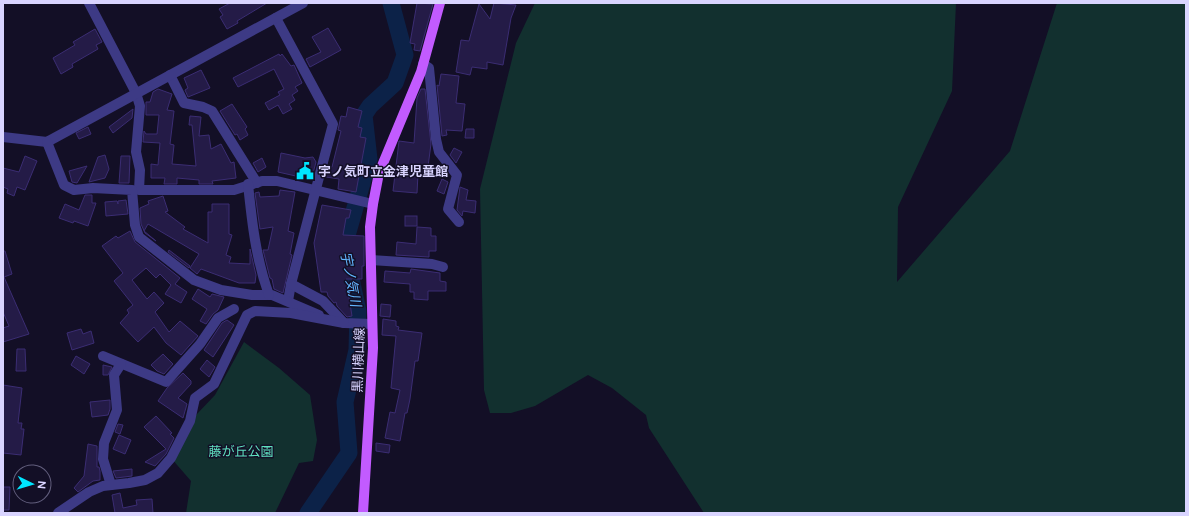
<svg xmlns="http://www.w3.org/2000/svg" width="1189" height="516" viewBox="0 0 1189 516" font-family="'DM Sans','Noto Sans JP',sans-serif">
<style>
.green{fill:#12302f}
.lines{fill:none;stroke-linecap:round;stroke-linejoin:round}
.river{stroke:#0c2248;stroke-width:17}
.building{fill:#241b47;stroke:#3b2d73}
.minor{stroke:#3d3a85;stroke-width:10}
.major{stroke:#c25bff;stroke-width:10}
.labels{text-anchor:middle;stroke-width:3;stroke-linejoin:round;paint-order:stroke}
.poi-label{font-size:13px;font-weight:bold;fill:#d9d4ff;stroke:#130f26;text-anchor:start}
.street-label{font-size:13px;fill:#d9d4ff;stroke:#130f26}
.park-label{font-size:13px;fill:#5fe0c0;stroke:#130f26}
.water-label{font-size:14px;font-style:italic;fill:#62b6ff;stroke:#130f26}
</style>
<rect width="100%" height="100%" fill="#130f26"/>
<g class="green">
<polygon points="535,3 956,3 952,91 898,207 897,282 1010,151 1057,3 1186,3 1186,513 704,513 649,428 646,415 612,388 588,375 535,406 511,413 490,413 484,390 480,189 516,43"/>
<polygon points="244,342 279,368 310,395 317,440 313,461 299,463 275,513 186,513 191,481 171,458 197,414 215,395"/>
</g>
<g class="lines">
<polyline class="river" points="308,513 349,453 345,402 357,350 358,311 344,246 369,159 364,115 370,106 395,83 405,55 391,3"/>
</g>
<g class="building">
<polygon points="230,3 267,3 237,21 238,23 227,29 220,17 223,15 219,9"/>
<polygon points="417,3 433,4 420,51 414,50 415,44 410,43"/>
<polygon points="494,3 516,5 511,18 503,65 487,62 487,69 472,67 470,75 456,72 461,40 469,41 479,4 490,19"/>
<polygon points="328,28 341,50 310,67 306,59 321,52 312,37"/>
<polygon points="95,29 102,42 96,45 98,49 72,64 73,67 61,74 53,58 75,45 73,42"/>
<polygon points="279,54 280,56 282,54 291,66 294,65 302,83 295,87 298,91 292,95 295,100 289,104 292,109 283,114 278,105 269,110 265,103 280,95 278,92 284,89 274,69 238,87 233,78"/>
<polygon points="201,70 210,88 188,97 185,90 188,88 184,78"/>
<polygon points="441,74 459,76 456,103 465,104 462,131 446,130 447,135 442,136 437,85 439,86"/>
<polygon points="158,89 172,94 167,110 174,111 170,144 174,145 172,164 196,166 192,125 189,125 190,116 201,117 199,136 209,135 211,149 221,144 231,163 234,162 236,178 212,181 213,184 199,184 199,180 177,178 177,184 164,184 165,178 151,178 151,164 158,165 160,143 143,142 144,131 146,134 157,134 159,115 146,115 146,102 150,102 153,92"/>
<polygon points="421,89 425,89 431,144 427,174 418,174 417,193 393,191 399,141 414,143 417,98"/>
<polygon points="232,104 247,127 245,129 248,135 240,140 237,134 235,135 220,111"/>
<polygon points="348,107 362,111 358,127 362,128 360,137 366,138 356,192 338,189 339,179 326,177 329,167 332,167 341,131 338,130 341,116 346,117"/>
<polygon points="133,109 132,118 113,133 109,127"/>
<polygon points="88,127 91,134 79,139 76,133"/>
<polygon points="466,129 474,129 474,138 465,138"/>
<polygon points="454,148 462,152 456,163 450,155"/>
<polygon points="281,153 305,158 313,157 316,162 312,177 309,179 278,172"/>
<polygon points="105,155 109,169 105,178 89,182 98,157"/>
<polygon points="25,156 37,161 25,190 17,187 14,196 7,193 8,189 3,187 3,168 19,172"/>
<polygon points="121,156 130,156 129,183 119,183"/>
<polygon points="262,158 266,167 258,172 253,163"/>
<polygon points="87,166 77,183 72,182 69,171"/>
<polygon points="442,179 448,182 444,194 437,191"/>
<polygon points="460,187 468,190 466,200 476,201 475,213 463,211 462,216 457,210"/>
<polygon points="280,190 295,192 288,231 294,233 290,254 292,255 283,293 274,289 272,279 270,278 263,250 268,250 273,227 260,229 255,193 259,192 260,197 279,196"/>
<polygon points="85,195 92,195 92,203 96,203 88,226 74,221 73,223 59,218 65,204 79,210"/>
<polygon points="163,196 168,211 165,212 185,227 183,229 208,243 208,212 212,212 212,204 229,204 229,234 232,235 226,255 231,257 229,263 250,264 250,249 256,275 255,283 239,283 201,269 197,274 190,268 199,254 148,224 144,231 156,241 145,233 141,224 140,208 149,204 148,201"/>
<polygon points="126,200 128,214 106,216 105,202 117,201 118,204 118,201"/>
<polygon points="322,205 351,210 349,218 346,218 343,235 364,236 364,266 362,266 362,279 346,279 352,316 347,317 337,306 336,302 334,303 328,296 327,292 321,292 314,243"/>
<rect x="405" y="216" width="12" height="10"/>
<polygon points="417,227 431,228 431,236 436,236 436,251 429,251 429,257 396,255 397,242 416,244"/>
<polygon points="130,231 135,242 180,278 175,284 187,292 181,303 165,294 171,285 160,274 156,278 146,268 132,280 147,299 154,292 164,303 155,312 169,332 180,321 198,336 181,355 166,343 154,327 138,342 120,323 129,313 127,310 133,305 114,281 123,273 102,246 116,236 118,238"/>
<polygon points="169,250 190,266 189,268 168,252"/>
<polygon points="3,251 5,251 12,274 4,277 29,334 3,342 3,328 9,326 3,312"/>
<polygon points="411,269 440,273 440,281 446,282 446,291 428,291 428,300 414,299 414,292 410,292 410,284 384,282 385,271 410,273"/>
<polygon points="198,289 210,297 212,294 224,297 218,310 213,314 206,324 200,321 207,309 192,299"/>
<polygon points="381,304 391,305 390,317 380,316"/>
<polygon points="383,319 396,321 396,326 399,327 398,330 422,333 418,361 415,361 410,399 407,413 405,413 400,441 385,438 390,412 395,413 400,390 391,388 396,336 382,335"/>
<polygon points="227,320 234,325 213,357 204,350 222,323"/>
<polygon points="81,329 83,334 91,331 94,343 72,350 67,333"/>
<polygon points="17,349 25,349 26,371 16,371"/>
<polygon points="163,354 173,364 164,374 157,371 151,365"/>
<polygon points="76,356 90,364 84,374 71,365"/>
<polygon points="207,360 215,367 209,377 200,369"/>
<polygon points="103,365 112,367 108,375 103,375"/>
<polygon points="183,373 191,381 191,384 178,398 187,404 183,418 158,401 167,388"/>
<polygon points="3,385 22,388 18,423 22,423 21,429 24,429 21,455 3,453"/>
<polygon points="110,400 110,409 108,415 92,417 90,402"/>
<polygon points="156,416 172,433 170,434 174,438 166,454 155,466 145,462 166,449 144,427"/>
<polygon points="118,424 123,425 120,434 115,432"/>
<polygon points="119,435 131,440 125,454 113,449"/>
<polygon points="376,443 390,445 389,453 376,451"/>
<polygon points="88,444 97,446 97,467 99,467 100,471 100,480 93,481 78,492 74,488 84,476"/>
<polygon points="132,469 132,476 116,478 113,471"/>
<polygon points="3,487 10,487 9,510 3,510"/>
<polygon points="120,493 123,508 137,505 136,500 152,499 153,513 115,513 112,495"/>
</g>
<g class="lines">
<g class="minor">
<polyline points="89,3 136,93 140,106 136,152 140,170 139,190 234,190 262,181 277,181 373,204"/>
<polyline points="276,18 333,124 291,284 288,301"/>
<polyline points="423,64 429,68 436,139 439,152 457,175 448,209 459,222"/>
<polyline points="170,75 184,103 203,107 212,111 257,183"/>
<polyline points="3,137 47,142 303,3"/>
<polyline points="47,142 64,185 74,190 93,188 132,190 135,225 139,237 194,280 221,290 252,295 272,295 319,315"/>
<path d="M 248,184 C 252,223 256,259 269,295"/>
<polyline points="371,260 432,264 443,267"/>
<polyline points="291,284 323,301 344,323 372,324"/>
<polyline points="103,356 166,382 200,344 218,318 234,309"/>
<polyline points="111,485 103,459 104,443 117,410 114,375 121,364"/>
<polyline points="58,513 89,492 103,486 129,483 145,480 158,473 171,458 190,421 195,398 214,384 247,315 255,311 291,313 344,323"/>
</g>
<polyline class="major" points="363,513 373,348 370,227 373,204 379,173 421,72 440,3"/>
</g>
<defs>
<g id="civic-bare" transform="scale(1.38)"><path d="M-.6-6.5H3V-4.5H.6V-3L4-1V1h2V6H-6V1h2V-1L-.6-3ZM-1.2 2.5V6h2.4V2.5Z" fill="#00e5ff" stroke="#130f26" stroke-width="2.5" paint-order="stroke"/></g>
</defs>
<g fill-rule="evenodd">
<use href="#civic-bare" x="305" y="171"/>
</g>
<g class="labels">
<g class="poi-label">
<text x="318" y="176">宇ノ気町立金津児童館</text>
</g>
<g class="street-label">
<text transform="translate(358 360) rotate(-88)" y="5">黒川横山線</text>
</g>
<g class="park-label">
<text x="241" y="456">藤が丘公園</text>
</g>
<g class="water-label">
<text transform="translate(351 279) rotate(79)" y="5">宇ノ気川</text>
</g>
</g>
<rect width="1189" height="516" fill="none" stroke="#d9d4ff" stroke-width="8"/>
<g transform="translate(32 484) rotate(95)"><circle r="19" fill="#130f26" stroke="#625e7d"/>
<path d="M0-3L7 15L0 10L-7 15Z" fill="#00e5ff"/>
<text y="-6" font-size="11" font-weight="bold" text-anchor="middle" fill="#d9d4ff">N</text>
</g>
</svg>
